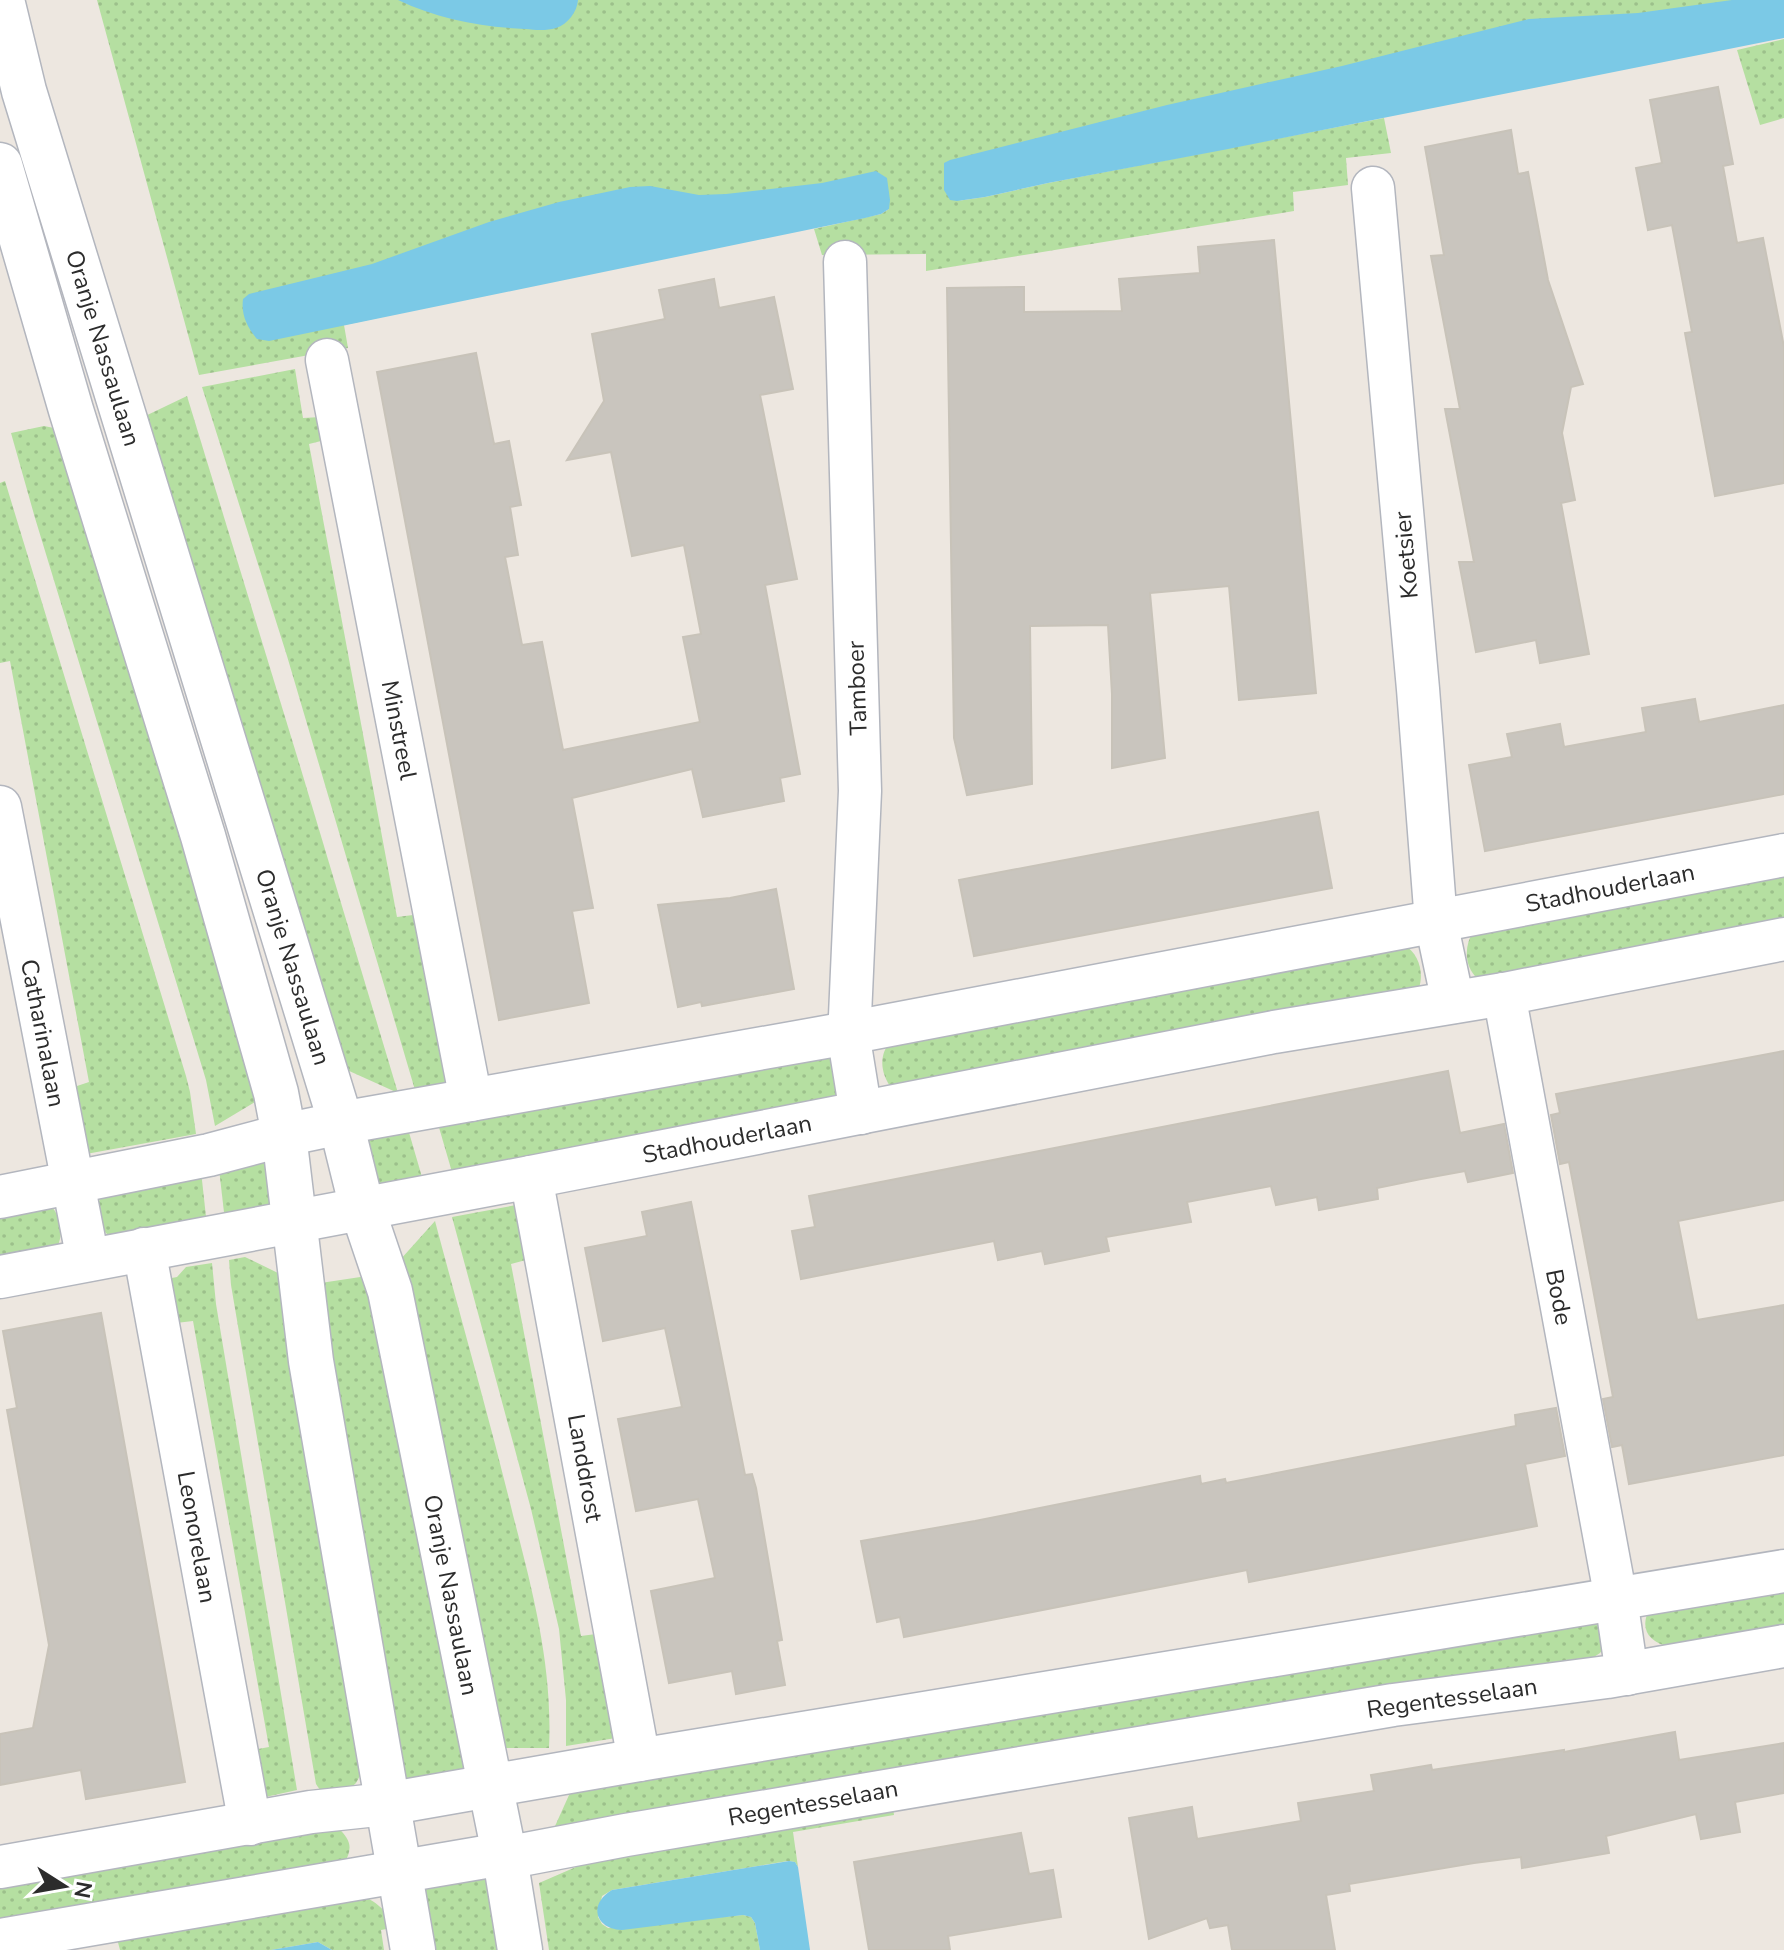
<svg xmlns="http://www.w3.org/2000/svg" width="1784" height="1950" viewBox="0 0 1784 1950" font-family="'Nunito Sans',sans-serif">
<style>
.grass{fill:url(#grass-dots)}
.water{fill:#7bc9e6}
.building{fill:#c9c5be;stroke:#c8c3b9;stroke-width:2}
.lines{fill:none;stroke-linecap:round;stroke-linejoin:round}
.street-casing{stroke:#b3b6be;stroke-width:45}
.secondary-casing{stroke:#b3b6be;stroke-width:47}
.street{stroke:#fff;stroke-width:42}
.secondary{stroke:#fff;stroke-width:44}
.labels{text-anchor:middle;stroke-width:7;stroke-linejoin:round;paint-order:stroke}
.street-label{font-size:24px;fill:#2c2c2c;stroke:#fff}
</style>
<defs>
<pattern id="grass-dots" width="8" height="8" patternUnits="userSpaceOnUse" patternTransform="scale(2)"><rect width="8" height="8" fill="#b5dfa1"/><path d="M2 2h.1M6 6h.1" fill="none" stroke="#9cc08b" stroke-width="1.8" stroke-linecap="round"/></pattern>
</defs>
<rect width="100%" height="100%" fill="#ede7e0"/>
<g class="grass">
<polygon points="97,0 1784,0 1784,16 957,201 985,197 1048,183 1384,118 1391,153 1346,158 1348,185 1293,192 1294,211 926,271 926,254 822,255 814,229 881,214 889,209 269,341 344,325 348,348 199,375"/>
<polygon points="1784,39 1784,118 1760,125 1737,50"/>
<polygon points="295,369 303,418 321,417 325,440 309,444 397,917 413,915 446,1084 415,1090 287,656 202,387"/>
<polygon points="187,396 300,766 398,1093 347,1070 139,419"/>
<polygon points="44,426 59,429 259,1102 255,1102 215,1126 206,1080 35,518 11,433"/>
<polygon points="5,481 186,1076 190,1092 196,1134 86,1154 74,1087 89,1082 10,661 0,663 0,483"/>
<path d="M 1784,869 L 1784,929 L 1478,979 C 1464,967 1464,946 1473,932 Z"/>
<path d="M 1404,945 C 1419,953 1424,973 1419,988 L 892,1089 C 881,1075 878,1056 890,1042 Z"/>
<polygon points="818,1051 837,1059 843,1099 454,1179 438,1124"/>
<polygon points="408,1129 424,1184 377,1194 360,1139"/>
<polygon points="268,1160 275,1211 225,1221 219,1169"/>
<polygon points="201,1171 207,1226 113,1240 102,1229 97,1205 102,1196"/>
<path d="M 49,1204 C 60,1214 64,1231 58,1245 L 0,1265 L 0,1208 Z"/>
<polygon points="516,1205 526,1260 511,1264 581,1636 596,1634 616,1738 566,1746 566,1700 559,1629 531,1509 452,1217"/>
<path d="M 435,1221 C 461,1319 489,1417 513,1515 C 533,1592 553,1668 549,1748 L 500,1748 L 400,1260 Z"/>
<polygon points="245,1257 278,1273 364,1768 356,1783 344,1794 322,1793 316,1784 231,1285 229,1260"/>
<polygon points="212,1263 216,1304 297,1790 261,1798 252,1750 269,1747 193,1321 176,1323 167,1279 177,1277 186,1267"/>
<polygon points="367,1276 476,1777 399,1788 314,1284"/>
<path d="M 1784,1579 L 1784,1628 L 1670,1647 C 1646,1642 1639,1626 1651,1606 Z"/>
<polygon points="1603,1622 1606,1644 1600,1653 1591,1659 551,1835 574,1784"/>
<polygon points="892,1801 894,1815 793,1832 798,1867 795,1862 788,1861 612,1890 602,1896 598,1917 602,1924 608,1928 743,1915 751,1917 755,1923 760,1950 549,1950 539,1883 622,1847"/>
<path d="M 338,1828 C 351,1840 353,1848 344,1864 L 0,1926 L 0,1880 Z"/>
<polygon points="488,1865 502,1950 430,1950 418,1877"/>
<path d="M 360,1894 C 374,1901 390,1911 392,1928 L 381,1930 L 384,1950 L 332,1950 L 318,1942 L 271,1950 L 120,1950 L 115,1931 Z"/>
</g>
<g class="water">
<path d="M 398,0 L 578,0 C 577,12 568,24 556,28 C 546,31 536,30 525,29 C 481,27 438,19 398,0 Z"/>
<polygon points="1732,0 1784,0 1784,38 1223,150 1048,183 985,197 957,201 950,200 944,190 944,163 950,160 1167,105 1342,66 1529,19 1638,13"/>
<path d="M 876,171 L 887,178 L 890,200 L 889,209 L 881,214 L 865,218 L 269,341 L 257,339 C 247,327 241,315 243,299 L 249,294 L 372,264 L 489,222 L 559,202 L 630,187 L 650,186 L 699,195 L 726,194 L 822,183 Z"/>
<path d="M 789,1861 L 795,1862 L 798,1867 L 810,1950 L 760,1950 L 755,1923 L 751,1917 L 743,1915 L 622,1930 C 595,1929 588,1904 612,1890 Z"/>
<polygon points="318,1942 332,1950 271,1950"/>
</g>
<g class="building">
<polygon points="1718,87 1733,164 1723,166 1737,243 1763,238 1784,347 1784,483 1715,496 1685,333 1692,332 1672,225 1648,230 1636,168 1662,163 1650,100"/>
<polygon points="1511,130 1518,174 1528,172 1548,280 1583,384 1571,387 1562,433 1575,500 1561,503 1589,654 1540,663 1536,640 1476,652 1459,562 1474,562 1445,409 1460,409 1431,256 1444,255 1425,147"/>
<polygon points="1274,240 1316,693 1239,700 1229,586 1150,593 1165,758 1112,768 1112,694 1108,625 1030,626 1032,784 967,795 954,738 947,288 1024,287 1024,312 1122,311 1119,279 1200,273 1198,247"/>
<polygon points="714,279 719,308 774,297 793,389 760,395 797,579 765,585 800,774 780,778 784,801 703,817 692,769 572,798 593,908 572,911 589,1003 499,1020 377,372 476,353 494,444 509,441 521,505 510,507 518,555 505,557 522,645 542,642 563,750 700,722 683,637 701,634 684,545 632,556 611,452 567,460 604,401 592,334 665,319 659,290"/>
<polygon points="1695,699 1699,722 1784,705 1784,794 1485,851 1469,765 1512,757 1507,734 1560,724 1564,747 1646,732 1642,708"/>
<polygon points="1318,812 1332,888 974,956 959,880"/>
<polygon points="776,889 794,989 702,1006 701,1002 678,1007 658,905 730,898"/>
<polygon points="1784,1051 1784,1200 1678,1221 1697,1320 1784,1305 1784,1455 1629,1484 1622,1445 1612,1447 1603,1399 1613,1397 1593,1289 1569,1162 1560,1164 1551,1115 1560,1113 1556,1094"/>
<polygon points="1448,1071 1460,1133 1504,1124 1513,1173 1468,1182 1465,1171 1421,1179 1377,1188 1378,1199 1319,1210 1317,1197 1276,1205 1271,1186 1187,1202 1191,1222 1106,1237 1109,1251 1045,1264 1042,1251 998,1260 994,1241 801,1279 792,1231 815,1227 809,1196"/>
<polygon points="691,1202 745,1475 752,1474 756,1488 782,1640 777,1641 785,1685 736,1694 732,1671 669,1683 651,1591 715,1578 698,1499 636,1511 618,1419 682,1407 665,1328 603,1341 585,1248 647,1236 642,1212"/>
<polygon points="101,1313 185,1782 86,1799 81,1770 0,1785 0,1734 33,1728 49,1645 7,1410 17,1408 3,1331"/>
<polygon points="1556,1408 1565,1456 1525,1464 1537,1526 1249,1582 1247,1570 904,1637 900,1617 877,1622 861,1541 975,1521 1200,1476 1201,1484 1225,1479 1226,1483 1516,1426 1515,1415"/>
<polygon points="1675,1732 1679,1760 1784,1743 1784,1793 1735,1802 1740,1832 1701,1839 1696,1814 1606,1836 1609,1853 1522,1868 1521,1857 1474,1863 1349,1884 1350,1891 1326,1895 1335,1950 1232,1950 1228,1925 1210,1928 1207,1918 1149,1939 1129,1818 1192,1807 1197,1839 1301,1821 1298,1803 1374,1791 1371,1775 1431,1765 1432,1770 1564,1750 1564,1752"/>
<polygon points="1021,1833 1029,1874 1053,1870 1061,1917 948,1936 950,1950 869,1950 854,1862"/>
</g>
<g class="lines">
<g class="street-casing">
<g id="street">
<polyline points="1373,188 1418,689 1436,922 1453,1002"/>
<polyline points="845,262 860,791 850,1016 848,1033 861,1113"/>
<polyline points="327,360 471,1100"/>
<polyline points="0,807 88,1260"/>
<polyline points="1504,994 1616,1599 1627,1674"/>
<polyline points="531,1177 639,1760"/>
<polyline points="0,1197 209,1155 284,1135 341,1123 848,1033 1784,855"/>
<polyline points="144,1249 250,1824"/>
<polyline points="0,1277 531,1177 1274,1032 1504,994 1784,939"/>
<polyline points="0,1867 311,1812 386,1804 639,1760 1784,1571"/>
<polyline points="0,1940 491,1856 505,1858 626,1835 1393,1705 1607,1677 1784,1646"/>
</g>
</g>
<g class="secondary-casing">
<g id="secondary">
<polyline points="2,0 24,91 341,1123 362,1208 390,1291 505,1858 520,1950"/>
<polyline points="0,165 71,410 203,836 276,1093 284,1135 311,1361 413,1950"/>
</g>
</g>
<use href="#street" class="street"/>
<use href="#secondary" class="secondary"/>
</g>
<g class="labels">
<g class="street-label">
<text transform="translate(103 348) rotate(73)" y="8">Oranje Nassaulaan</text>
<text transform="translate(1406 555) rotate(-95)" y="8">Koetsier</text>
<text transform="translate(857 688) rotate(-92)" y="8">Tamboer</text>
<text transform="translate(399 730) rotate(79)" y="8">Minstreel</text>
<text transform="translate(1610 888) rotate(-11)" y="8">Stadhouderlaan</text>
<text transform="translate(293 967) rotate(73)" y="8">Oranje Nassaulaan</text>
<text transform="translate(43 1033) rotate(79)" y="8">Catharinalaan</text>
<text transform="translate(727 1139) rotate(-11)" y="8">Stadhouderlaan</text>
<text transform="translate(1559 1297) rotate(79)" y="8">Bode</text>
<text transform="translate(585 1468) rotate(80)" y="8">Landdrost</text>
<text transform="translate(197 1537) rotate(80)" y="8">Leonorelaan</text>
<text transform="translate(451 1595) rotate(79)" y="8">Oranje Nassaulaan</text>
<text transform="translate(1452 1698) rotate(-8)" y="8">Regentesselaan</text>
<text transform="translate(813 1803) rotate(-10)" y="8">Regentesselaan</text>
</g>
</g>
<g transform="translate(64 1886) rotate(101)" stroke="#ffffff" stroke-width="6" paint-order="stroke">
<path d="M0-6L14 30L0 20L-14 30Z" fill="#2c2c2c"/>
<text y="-12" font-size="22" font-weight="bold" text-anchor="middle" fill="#2c2c2c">N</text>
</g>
</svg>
